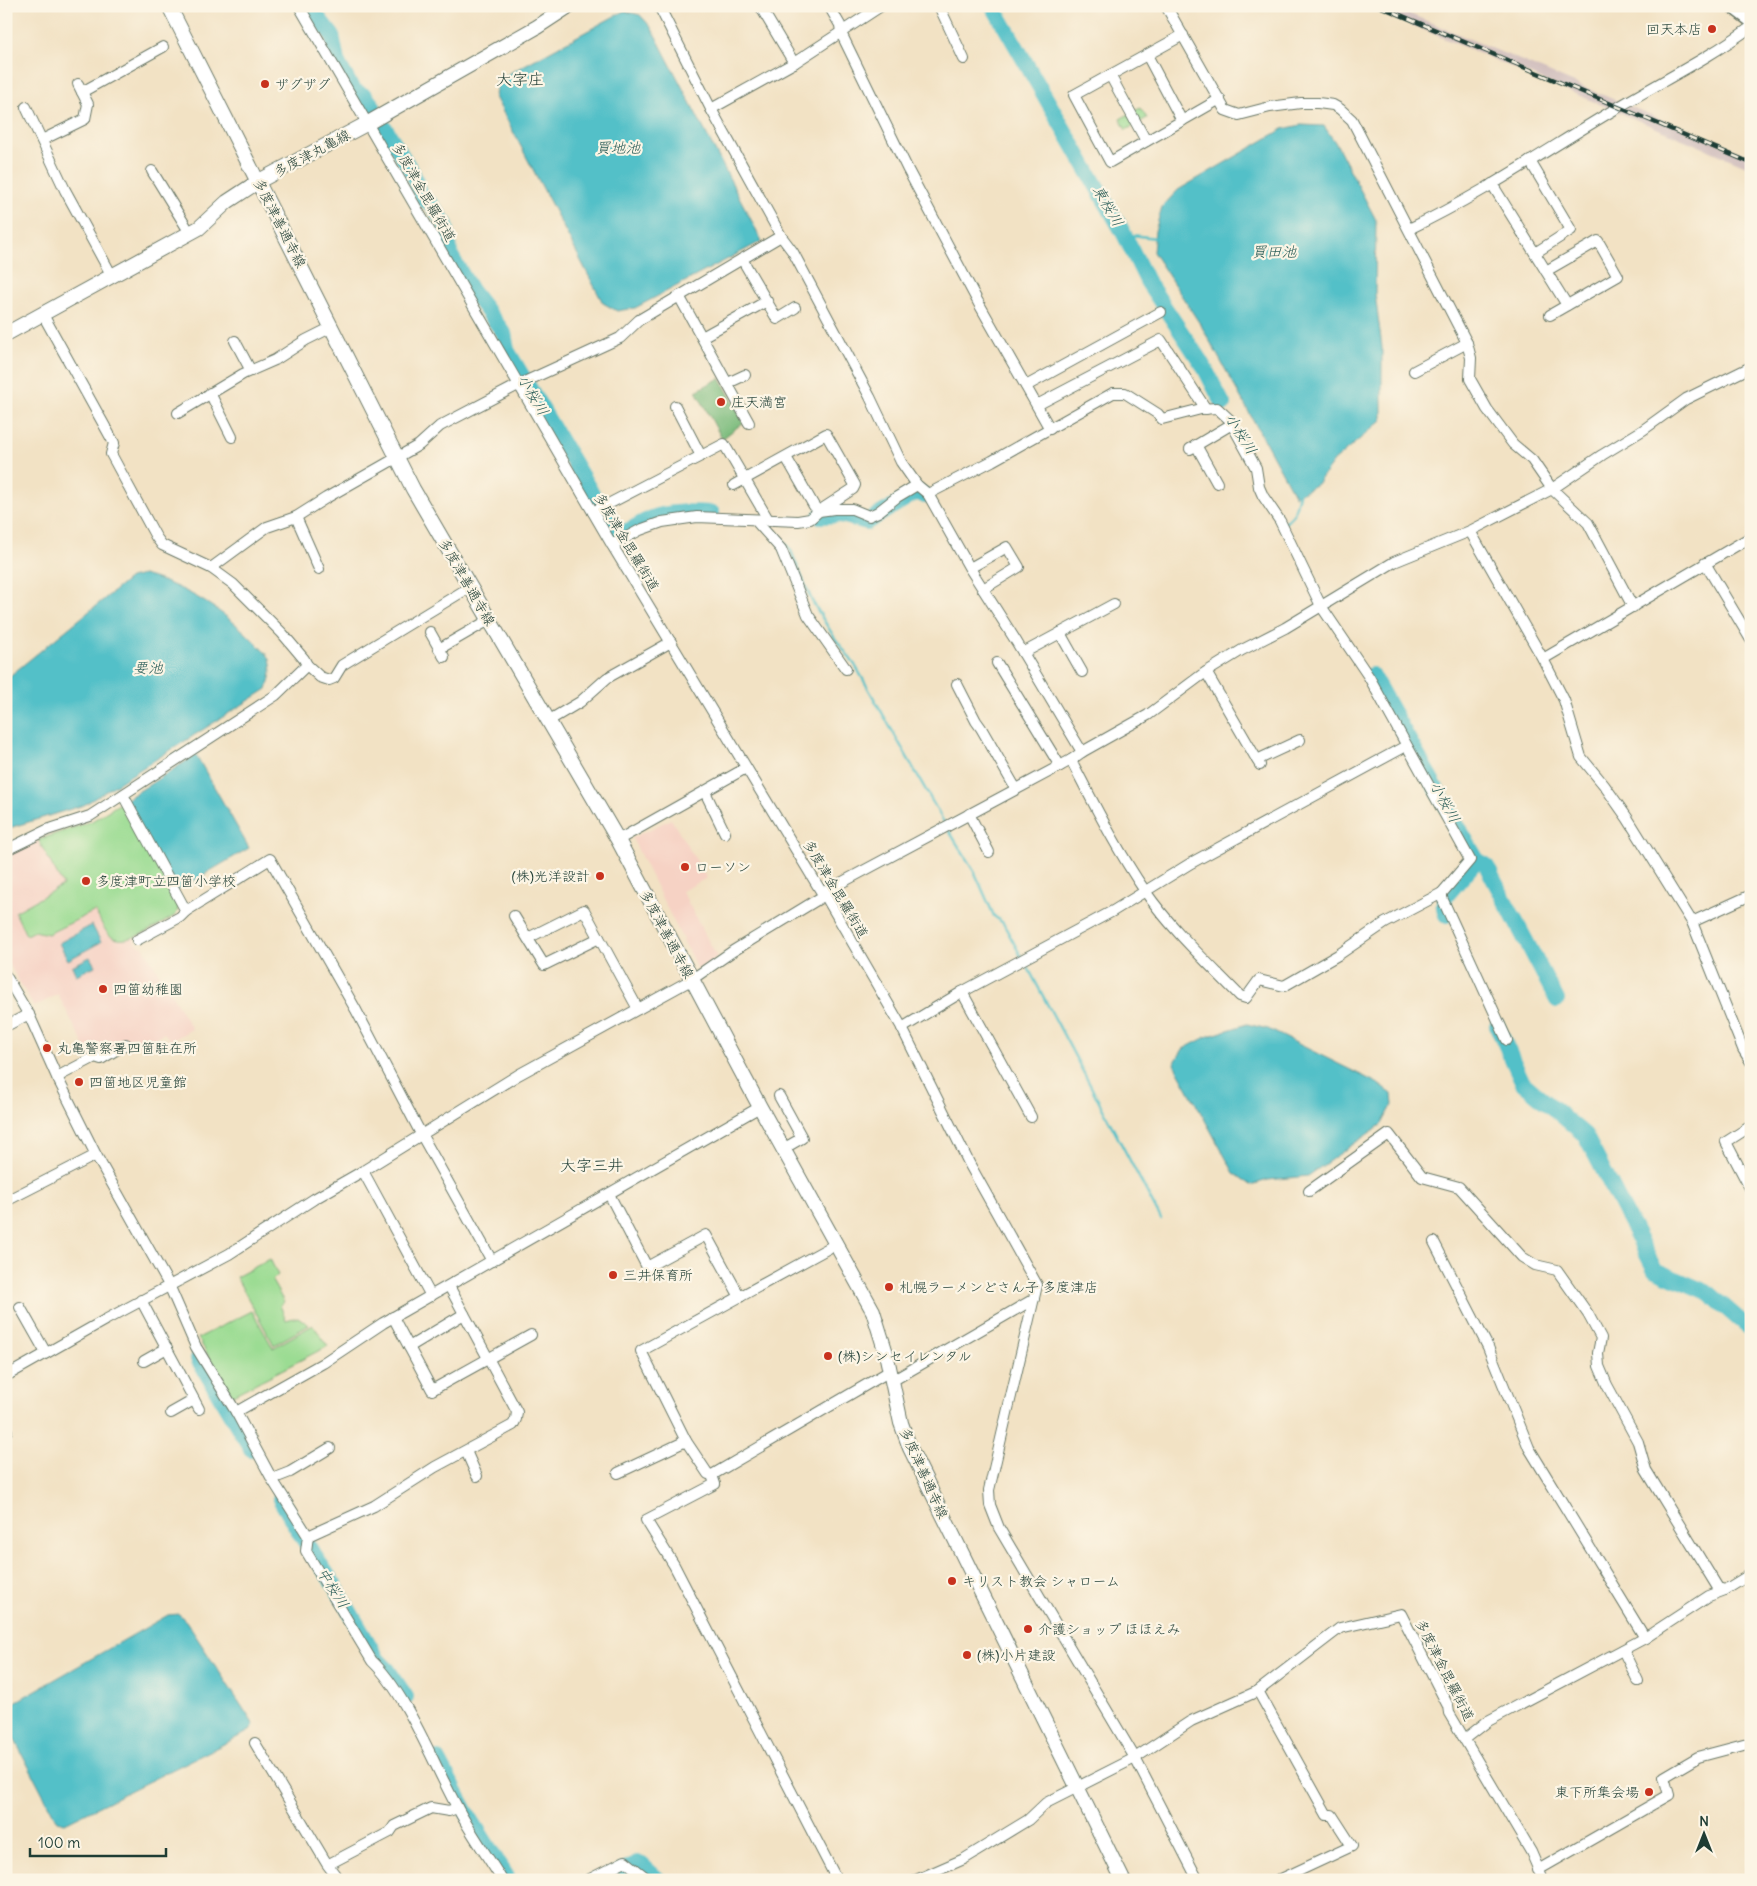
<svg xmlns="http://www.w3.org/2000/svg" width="1757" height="1886" viewBox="0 0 1757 1886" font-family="Delius,'Klee One',sans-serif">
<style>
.built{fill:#f6d2c4}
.industrial{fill:#d1bfbe}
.green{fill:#9bdc93;stroke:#5d8c64}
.forest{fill:#7cbc7d;stroke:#4e7c58}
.water{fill:#52c0c8;stroke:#387e7e}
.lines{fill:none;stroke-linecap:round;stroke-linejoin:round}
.stream{stroke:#52c0c8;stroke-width:2.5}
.river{stroke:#52c0c8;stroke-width:16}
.street-casing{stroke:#697766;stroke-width:12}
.secondary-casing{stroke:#697766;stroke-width:16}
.primary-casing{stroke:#697766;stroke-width:18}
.street{stroke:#fff;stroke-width:10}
.secondary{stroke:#fff;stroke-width:14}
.primary{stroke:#fff;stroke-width:15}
.rail-casing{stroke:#1f3d34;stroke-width:4.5}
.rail{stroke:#fcf5e5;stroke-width:2.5;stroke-dasharray:8;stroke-linecap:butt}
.poi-dot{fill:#c8321e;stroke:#fcf5e5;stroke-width:2}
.labels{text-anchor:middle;stroke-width:4.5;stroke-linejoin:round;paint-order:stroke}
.poi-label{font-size:14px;fill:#1f3d34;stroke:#fcf5e5;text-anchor:start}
.street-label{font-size:14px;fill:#1f3d34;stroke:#fcf5e5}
.water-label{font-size:15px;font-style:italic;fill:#2c5e59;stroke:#fcf5e5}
.quarter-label{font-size:16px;fill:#1f3d34;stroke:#fcf5e5}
</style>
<rect width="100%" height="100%" fill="#fcf5e5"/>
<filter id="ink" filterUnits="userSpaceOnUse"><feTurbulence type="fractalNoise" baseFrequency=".02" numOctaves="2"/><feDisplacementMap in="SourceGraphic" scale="10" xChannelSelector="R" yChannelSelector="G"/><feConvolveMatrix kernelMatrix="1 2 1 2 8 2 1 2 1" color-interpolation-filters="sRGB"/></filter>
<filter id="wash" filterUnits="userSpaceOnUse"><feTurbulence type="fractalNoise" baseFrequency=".0096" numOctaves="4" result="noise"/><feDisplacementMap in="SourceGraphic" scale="20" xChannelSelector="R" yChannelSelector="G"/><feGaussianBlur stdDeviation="1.12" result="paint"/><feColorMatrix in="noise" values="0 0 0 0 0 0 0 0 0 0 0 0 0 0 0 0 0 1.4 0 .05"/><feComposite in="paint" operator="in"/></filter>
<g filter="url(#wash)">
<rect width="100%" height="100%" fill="#f2e2c4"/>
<g class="built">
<polygon points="102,816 135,943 144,948 192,1029 171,1041 164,1033 130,1050 124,1041 101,1054 98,1051 89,1055 58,994 34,1007 6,959 6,856 42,838 92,821"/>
<polygon points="671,819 707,878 682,891 717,957 698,970 632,838"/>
</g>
<polygon class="industrial" points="1367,6 1391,6 1751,157 1751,168"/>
<g class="green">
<polygon points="1140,108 1147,118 1126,130 1120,119"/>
<path d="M 122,802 L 179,906 L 176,915 C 162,923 127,947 112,937 C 104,932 100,919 95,911 L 48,934 L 34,931 L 26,935 L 15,912 L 63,885 L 38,840 L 92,821 Z"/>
<polygon points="270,1259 278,1275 272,1281 284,1302 280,1305 286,1320 298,1317 309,1325 274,1345 236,1277"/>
<polygon points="252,1311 273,1348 313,1325 328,1346 231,1396 198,1338"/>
</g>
<polygon class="forest" points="720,378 744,422 722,439 696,391"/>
<g class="water">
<polygon points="624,11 640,15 651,27 762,241 635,308 617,311 603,303 495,97 497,80"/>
<polygon points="1301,125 1324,126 1337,145 1376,220 1375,294 1382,347 1382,420 1334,461 1317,484 1295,496 1202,327 1153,252 1155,231 1162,207 1178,190 1283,129"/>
<path d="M 143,575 C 186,586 226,612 257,644 C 261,649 268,654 270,659 C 273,670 270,679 267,689 L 84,805 L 6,829 L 6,679 L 130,578 Z"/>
<polygon points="196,755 249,848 174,892 125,800"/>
<polygon points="92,925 101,942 68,960 59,943"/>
<polygon points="90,957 95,966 76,975 72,966"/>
<polygon points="1247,1024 1268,1029 1377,1083 1392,1094 1393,1104 1382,1124 1308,1176 1268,1180 1251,1185 1234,1173 1174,1064 1183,1049 1206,1037"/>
<polygon points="179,1614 186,1621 254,1725 248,1732 65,1823 57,1821 6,1723 6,1709 10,1705 168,1615"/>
</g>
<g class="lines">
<g class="stream">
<polyline points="1124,234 1156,238"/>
<polyline points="1285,523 1294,514 1300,490"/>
<polyline points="768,524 784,541 791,551 812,601 834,637 855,665 945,824"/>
<polyline points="948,829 975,873 994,916 1003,923 1022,958"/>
<polyline points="1025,962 1161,1219"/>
</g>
<g class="river">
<polyline points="309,6 332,35 337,61 353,90 365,96 373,106"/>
<polyline points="993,6 1124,234 1147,281 1203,365 1223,404"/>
<path d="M 385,128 L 413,174 L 423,199 L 432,205 L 446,225 L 450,254 L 471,290 L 504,333 L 507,350 L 616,534 C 630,533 640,522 652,518 C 670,511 693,512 712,513"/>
<polyline points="820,516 841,515 867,522 915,493 919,493 925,496"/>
<polyline points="1372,675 1477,860 1486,865 1557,1000"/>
<path d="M 1446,915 C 1443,909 1443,903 1446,896 L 1477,860"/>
<polyline points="1497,1026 1523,1083 1585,1135 1655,1270 1709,1293 1751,1330"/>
<polyline points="198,1359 251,1449"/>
<polyline points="280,1499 302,1537 335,1586 378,1660 388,1670 406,1697"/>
<polyline points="438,1759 469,1816 509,1880"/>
<polyline points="604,1880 637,1863 642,1865 659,1880"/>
</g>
</g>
</g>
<g filter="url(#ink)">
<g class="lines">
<g class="street-casing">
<g id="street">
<polyline points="299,6 612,545 822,893 825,895 901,1026 970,1165 1037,1285 989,1490 990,1505 999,1528 1135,1758 1198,1880"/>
<polyline points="659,6 711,109 794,63 881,6"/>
<polyline points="760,6 794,63"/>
<polyline points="829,6 840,25 841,33 908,170 978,302 1050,429"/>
<polyline points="939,6 964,59"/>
<polyline points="1166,6 1225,110 1239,115 1270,107 1301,103 1318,103 1333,105 1340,109 1352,120 1467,343 1471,358 1470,379 1487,409 1513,444 1532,460 1552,489 1588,523 1633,607"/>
<polyline points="1183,35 1074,95 1110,162 1220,99"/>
<polyline points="1147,55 1182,121"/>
<polyline points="1110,75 1146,141"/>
<polyline points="82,92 163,47"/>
<polyline points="26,107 65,190 112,276"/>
<polyline points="711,109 781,236 793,252 870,397 901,462 917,485 928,494 969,567 1016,641 1082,752"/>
<polyline points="42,140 85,119 88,104 78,84"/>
<polyline points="1530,161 1571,230 1535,253"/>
<polyline points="152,171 190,233"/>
<polyline points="1492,184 1567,305"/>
<path d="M 1409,229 C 1481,195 1548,149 1617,108 C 1662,81 1709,58 1751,27"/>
<polyline points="742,259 777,319 795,308"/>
<polyline points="1546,271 1598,241 1618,276 1550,315"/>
<polyline points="679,296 749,423"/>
<polyline points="42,313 114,443 111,454 156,537 162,545 211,568 233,584 282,633 304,659 307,665 320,677 329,680 334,678 342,665 470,587"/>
<polyline points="702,337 767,301"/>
<polyline points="235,341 251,371"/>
<polyline points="1414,371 1467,343"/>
<polyline points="728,383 745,375"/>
<polyline points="1026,386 1161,312"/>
<polyline points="210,393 232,437"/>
<polyline points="1037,405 1161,340 1206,409"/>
<polyline points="675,406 701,456"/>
<polyline points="178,413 243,374 275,360 306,340 332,327"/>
<polyline points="1196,445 1217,483"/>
<polyline points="1190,449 1232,424"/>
<polyline points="734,485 826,434 855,485 853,489 819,511 814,506 786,457"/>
<polyline points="928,494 992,461 1113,393 1125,393 1158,414 1162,419 1201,409 1217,408 1229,419 1256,468 1259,487 1263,496 1280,521 1321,606 1369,677 1470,860 1442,893 1442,898 1507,1040"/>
<polyline points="593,512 724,444 769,521"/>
<polyline points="296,517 319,569"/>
<polyline points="756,521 781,549 808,615 846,669"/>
<polyline points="1470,531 1543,659 1564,700 1581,757 1604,785 1628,819 1692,922 1743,1049 1751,1062"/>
<polyline points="612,545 640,530 662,522 697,517 798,521 810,519 819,511 834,509 852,509 869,516 878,512 897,497 917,485"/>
<polyline points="1705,563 1751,640"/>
<polyline points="211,568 267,527 296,517 326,498 419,445 440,426 520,384 620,338 639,320 781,236"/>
<polyline points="970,568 1007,547 1019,567 983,589"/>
<polyline points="430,632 444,657"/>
<polyline points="1060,633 1082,672"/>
<polyline points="439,649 489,620"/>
<polyline points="1023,653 1114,604"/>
<polyline points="1543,659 1751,537"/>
<polyline points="997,663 1060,766"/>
<polyline points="1206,672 1260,765"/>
<polyline points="957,684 976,721 981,728 1016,789"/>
<polyline points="548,721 580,702 607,678 671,642"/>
<path d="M 1071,760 C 1094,804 1117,850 1145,891 C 1172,930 1207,962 1240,996 L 1246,998 L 1259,980 L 1284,986 L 1338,955 L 1385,923 L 1442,893"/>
<polyline points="1257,760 1300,740"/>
<polyline points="705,792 725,833"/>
<polyline points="123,795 186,911"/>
<polyline points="969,814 989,852"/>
<polyline points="618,840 746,768"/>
<polyline points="6,850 47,830 90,816 276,695 307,665"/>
<polyline points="822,893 1071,760 1082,752 1148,715 1203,674 1242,650 1285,628 1394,562 1470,531 1552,489 1602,455 1643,430 1686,399 1751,367"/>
<polyline points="514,916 544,965 599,938"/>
<polyline points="1692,922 1751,895"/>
<polyline points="528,938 584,910 638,1009"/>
<polyline points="137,940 180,917 186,911 270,859 356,1010 421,1134 492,1261"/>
<path d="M 6,976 L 30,1017 L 56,1075 L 96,1155 L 169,1285 L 196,1347 L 236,1412 L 272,1479 L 308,1536 L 306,1551 L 372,1661 C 406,1693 433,1763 456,1805 C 469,1831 487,1855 502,1880"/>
<polyline points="962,992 1031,1117"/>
<polyline points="6,1026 29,1014"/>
<polyline points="902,1028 962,992 1113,911 1191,863 1406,746"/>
<polyline points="57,1077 95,1057 101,1059 126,1044"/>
<polyline points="779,1096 802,1138 783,1149"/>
<polyline points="1751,1126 1726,1142 1751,1190"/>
<polyline points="363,1171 431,1296"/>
<polyline points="1309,1191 1389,1134 1422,1177 1459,1187 1522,1257 1535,1265 1557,1270 1588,1314 1601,1338 1598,1353 1599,1366 1607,1385 1638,1442 1646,1470 1718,1588 1725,1590"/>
<polyline points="609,1194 647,1267 706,1235 740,1297"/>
<polyline points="6,1201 96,1155"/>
<polyline points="1434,1242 1488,1347 1529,1448 1645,1638"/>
<polyline points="141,1300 199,1409"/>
<polyline points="20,1307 46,1353"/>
<polyline points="393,1317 432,1390 531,1335"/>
<polyline points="409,1347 464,1314"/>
<polyline points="144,1361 167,1348"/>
<polyline points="6,1376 105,1320 229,1254 314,1199 363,1171 518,1075 691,980 733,951 825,895"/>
<polyline points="892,1381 1034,1299"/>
<polyline points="236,1412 323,1363 383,1323 760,1107"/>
<polyline points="171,1413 194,1400"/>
<polyline points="6,1430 7,1431"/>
<polyline points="466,1451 477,1476"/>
<polyline points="618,1473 686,1441"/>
<polyline points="712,1475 708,1474 686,1441 641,1351 836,1244"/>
<polyline points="272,1479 290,1472 330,1448"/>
<polyline points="308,1536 374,1506 435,1467 513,1425 516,1419 517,1412 449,1286"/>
<polyline points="1623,1650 1638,1681"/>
<polyline points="1258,1691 1327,1815 1332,1815 1352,1846 1279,1880"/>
<polyline points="1465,1739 1488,1721 1645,1638 1709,1596 1725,1590 1751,1574"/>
<polyline points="255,1743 327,1864 339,1880"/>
<polyline points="329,1866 331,1863 390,1832 394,1826 431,1808 449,1811 457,1808"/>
<polyline points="1538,1870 1669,1795 1664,1777 1698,1757 1751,1743"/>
<polyline points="588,1880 625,1861 649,1880"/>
<polyline points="837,1880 674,1565 646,1520 715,1484 712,1475 890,1371"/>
<polyline points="916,1880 964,1859 1028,1820 1046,1803 1135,1758 1191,1721 1258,1691 1340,1628 1401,1614 1448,1706 1449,1713 1531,1852 1543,1880"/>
</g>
</g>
<g class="secondary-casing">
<g id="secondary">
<polyline points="169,6 413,489 618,840 760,1107 873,1311 886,1353 901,1423 910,1448 1123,1880"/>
<polyline points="6,334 199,228 227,202 259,181 368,123 537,27 569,6"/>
</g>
</g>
<g class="primary-casing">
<polyline id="primary" points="1734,6 1751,19"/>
</g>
<use href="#street" class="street"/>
<use href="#secondary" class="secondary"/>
<use href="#primary" class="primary"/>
<g class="rail-casing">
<polyline id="rail" points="1379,6 1751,163"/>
</g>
<use href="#rail" class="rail"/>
</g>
</g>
<g class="poi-dot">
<circle cx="1712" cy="29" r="5"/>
<circle cx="265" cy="84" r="5"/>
<circle cx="721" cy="402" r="5"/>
<circle cx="685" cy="867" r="5"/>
<circle cx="600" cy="876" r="5"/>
<circle cx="86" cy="881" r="5"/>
<circle cx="103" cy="989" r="5"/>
<circle cx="47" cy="1048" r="5"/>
<circle cx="79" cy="1082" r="5"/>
<circle cx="613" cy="1275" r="5"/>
<circle cx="889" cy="1287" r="5"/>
<circle cx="828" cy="1356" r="5"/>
<circle cx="952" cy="1581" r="5"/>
<circle cx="1028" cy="1629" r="5"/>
<circle cx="967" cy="1655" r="5"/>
<circle cx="1649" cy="1792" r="5"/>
</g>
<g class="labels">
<g class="poi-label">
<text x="1702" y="34" text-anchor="end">回天本店</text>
<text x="275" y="89">ザグザグ</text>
<text x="731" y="407">庄天満宮</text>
<text x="695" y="872">ローソン</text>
<text x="590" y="881" text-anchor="end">(株)光洋設計</text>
<text x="96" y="886">多度津町立四箇小学校</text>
<text x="113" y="994">四箇幼稚園</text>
<text x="57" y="1053">丸亀警察署四箇駐在所</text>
<text x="89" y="1087">四箇地区児童館</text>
<text x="623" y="1280">三井保育所</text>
<text x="899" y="1292">札幌ラーメンどさん子 多度津店</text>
<text x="838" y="1361">(株)シンセイレンタル</text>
<text x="962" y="1586">キリスト教会 シャローム</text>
<text x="1038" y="1634">介護ショップ ほほえみ</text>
<text x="977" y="1660">(株)小片建設</text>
<text x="1639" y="1797" text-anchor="end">東下所集会場</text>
</g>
<g class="street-label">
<text transform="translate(312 153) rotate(-28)" y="5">多度津丸亀線</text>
<text transform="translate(424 192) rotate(60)" y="5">多度津金毘羅街道</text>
<text transform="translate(280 223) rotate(63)" y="5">多度津善通寺線</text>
<text transform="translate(627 542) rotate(59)" y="5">多度津金毘羅街道</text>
<text transform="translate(467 582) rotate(60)" y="5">多度津善通寺線</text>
<text transform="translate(836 889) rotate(59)" y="5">多度津金毘羅街道</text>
<text transform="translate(667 934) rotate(62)" y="5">多度津善通寺線</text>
<text transform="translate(924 1473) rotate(66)" y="5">多度津善通寺線</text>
<text transform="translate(1445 1670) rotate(63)" y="5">多度津金毘羅街道</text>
</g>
<g class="water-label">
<text x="618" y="153">買地池</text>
<text transform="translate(1108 206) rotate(60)" y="5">東桜川</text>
<text x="1274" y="257">買田池</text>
<text transform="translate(533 395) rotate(59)" y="5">小桜川</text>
<text transform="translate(1241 434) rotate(58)" y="5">小桜川</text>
<text x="148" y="673">要池</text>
<text transform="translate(1445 802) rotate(61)" y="5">小桜川</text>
<text transform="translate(333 1588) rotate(58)" y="5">中桜川</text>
</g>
<g class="quarter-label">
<text x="520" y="85">大字庄</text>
<text x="592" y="1171">大字三井</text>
</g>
</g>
<rect width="1757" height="1886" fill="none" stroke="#fcf5e5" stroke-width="25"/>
<g transform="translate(1704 1834)" stroke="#fcf5e5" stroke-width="4" paint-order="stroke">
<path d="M0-4L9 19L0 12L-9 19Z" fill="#1f3d34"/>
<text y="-8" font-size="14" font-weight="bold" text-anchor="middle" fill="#1f3d34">N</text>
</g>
<path d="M30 1848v8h136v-8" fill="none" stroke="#1f3d34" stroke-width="2.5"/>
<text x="38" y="1848" font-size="15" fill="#1f3d34" stroke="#fcf5e5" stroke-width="4" paint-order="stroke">100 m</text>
</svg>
